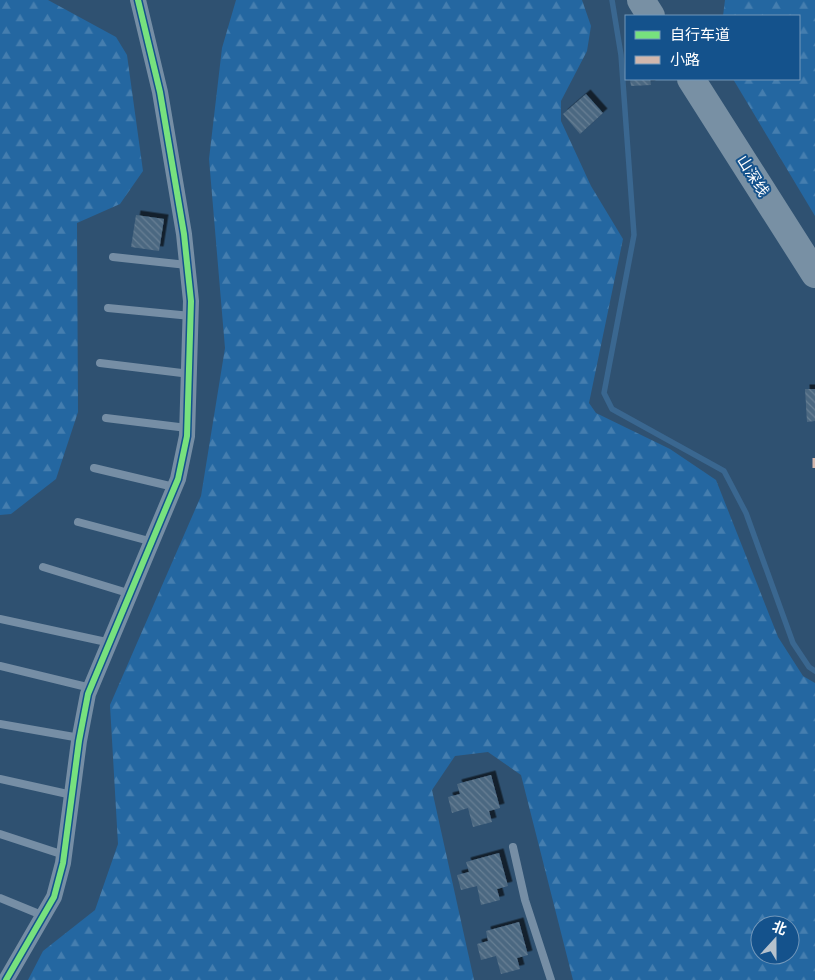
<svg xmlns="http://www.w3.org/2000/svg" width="815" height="980" viewBox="0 0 815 980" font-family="Inter,'Noto Sans SC',sans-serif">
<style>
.forest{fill:url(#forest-firs);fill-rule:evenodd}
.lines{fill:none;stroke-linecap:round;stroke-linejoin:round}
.stream{stroke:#3a6790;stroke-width:5.5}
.building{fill:url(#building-back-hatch);filter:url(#shadow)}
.lane{stroke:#768ea5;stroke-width:8}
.street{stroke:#768ea5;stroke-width:16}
.highway{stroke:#7890a4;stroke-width:28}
.quiet{stroke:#d1b7ad;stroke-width:5;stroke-dasharray:10 5;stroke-linecap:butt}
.cycleway-casing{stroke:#14528c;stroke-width:9}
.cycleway{stroke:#77e17e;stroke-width:6}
.labels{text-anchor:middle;stroke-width:4;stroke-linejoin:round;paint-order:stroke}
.street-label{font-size:15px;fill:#fff;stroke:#14528c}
</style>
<defs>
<pattern id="forest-firs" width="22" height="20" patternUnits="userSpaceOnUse" patternTransform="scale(1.25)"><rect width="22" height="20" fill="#2467a1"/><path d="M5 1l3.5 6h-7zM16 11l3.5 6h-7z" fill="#457eaf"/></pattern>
<pattern id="building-back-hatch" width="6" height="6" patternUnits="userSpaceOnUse" patternTransform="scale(1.25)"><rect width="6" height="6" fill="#4c6881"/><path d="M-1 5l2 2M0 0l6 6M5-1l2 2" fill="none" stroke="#677f94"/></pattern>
<filter id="shadow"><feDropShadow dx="4.5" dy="-4.5" stdDeviation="0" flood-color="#0009"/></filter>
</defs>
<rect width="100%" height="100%" fill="#2f5171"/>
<g class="forest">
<polygon points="0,0 48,0 116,37 127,55 143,171 120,204 77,223 78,412 56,479 11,514 0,515"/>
<path d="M 236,0 L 582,0 L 591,26 L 587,51 L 561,101 L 561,121 L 591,186 L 623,239 L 589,403 L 596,413 L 670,449 L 716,480 L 778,637 L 803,676 L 815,683 L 815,980 L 573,980 L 521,775 L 488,752 L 455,756 L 432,790 L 474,980 L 28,980 L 43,951 L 95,910 L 118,844 L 110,705 L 201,496 L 225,348 L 209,159 L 222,48 ZM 760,925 L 790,925 L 790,955 L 760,955 Z"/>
<polygon points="725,0 815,0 815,216 733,79 799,79 799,16 723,16"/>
</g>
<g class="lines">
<polyline class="stream" points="612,0 621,55 634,235 604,393 612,409 724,471 746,513 793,643 809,667 815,671"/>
</g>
<g class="building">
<polygon points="630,79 650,79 651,85 631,86"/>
<polygon points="586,94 603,113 580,134 563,114"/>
<polygon points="136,215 164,219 159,251 131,247"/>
<polygon points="805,389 815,389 815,421 807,422"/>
<polygon points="491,775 500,808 489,811 492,822 473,827 468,808 452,813 448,797 460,794 457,784"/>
<polygon points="499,853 508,886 497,889 500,900 481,905 477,886 461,890 457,875 469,872 466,862"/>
<polygon points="519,922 528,955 517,958 520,969 501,974 496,956 481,960 477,944 488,941 486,931"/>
</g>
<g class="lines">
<g class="lane">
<polyline points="113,257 187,265"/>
<polyline points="108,308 191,316"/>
<polyline points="100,363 190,374"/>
<polyline points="106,418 187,428"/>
<polyline points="94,468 174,487"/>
<polyline points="78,522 153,542"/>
<polyline points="43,567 131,594"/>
<polyline points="0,619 111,643"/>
<polyline points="0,666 91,688"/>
<polyline points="0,724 80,738"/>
<polyline points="0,779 72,795"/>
<polyline points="0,834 64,855"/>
<polyline points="513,847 525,900 551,980"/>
<polyline points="0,898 44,916"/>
</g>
<polyline class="street" points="6,980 54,897 63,863 79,741 88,694 178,479 187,436 191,301 184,234 160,92 138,0"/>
<g class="highway">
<polyline points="641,0 651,16"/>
<polyline points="691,79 815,274"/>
</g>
<polyline class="quiet" points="815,458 815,470"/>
<g class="cycleway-casing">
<polyline id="cycleway" points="6,980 54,897 63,863 79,741 88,694 178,479 187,436 191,301 184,234 160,92 138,0"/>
</g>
<use href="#cycleway" class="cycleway"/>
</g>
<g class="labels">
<g class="street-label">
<text transform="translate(753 176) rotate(58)" y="5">山深线</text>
</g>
</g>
<rect x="625" y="15" width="175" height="65" fill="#14528c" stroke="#7297ba"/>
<rect x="635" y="31" width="25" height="8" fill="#77e17e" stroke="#7297ba"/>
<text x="670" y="40" font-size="15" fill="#ffffff">自行车道</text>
<rect x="635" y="56" width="25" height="8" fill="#d1b7ad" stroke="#7297ba"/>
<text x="670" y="65" font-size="15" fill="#ffffff">小路</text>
<g transform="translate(775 940) rotate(21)"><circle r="24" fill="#14528c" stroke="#7297ba"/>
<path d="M0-4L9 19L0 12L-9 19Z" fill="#b6c2cd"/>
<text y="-8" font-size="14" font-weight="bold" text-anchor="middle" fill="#ffffff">北</text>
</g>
</svg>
